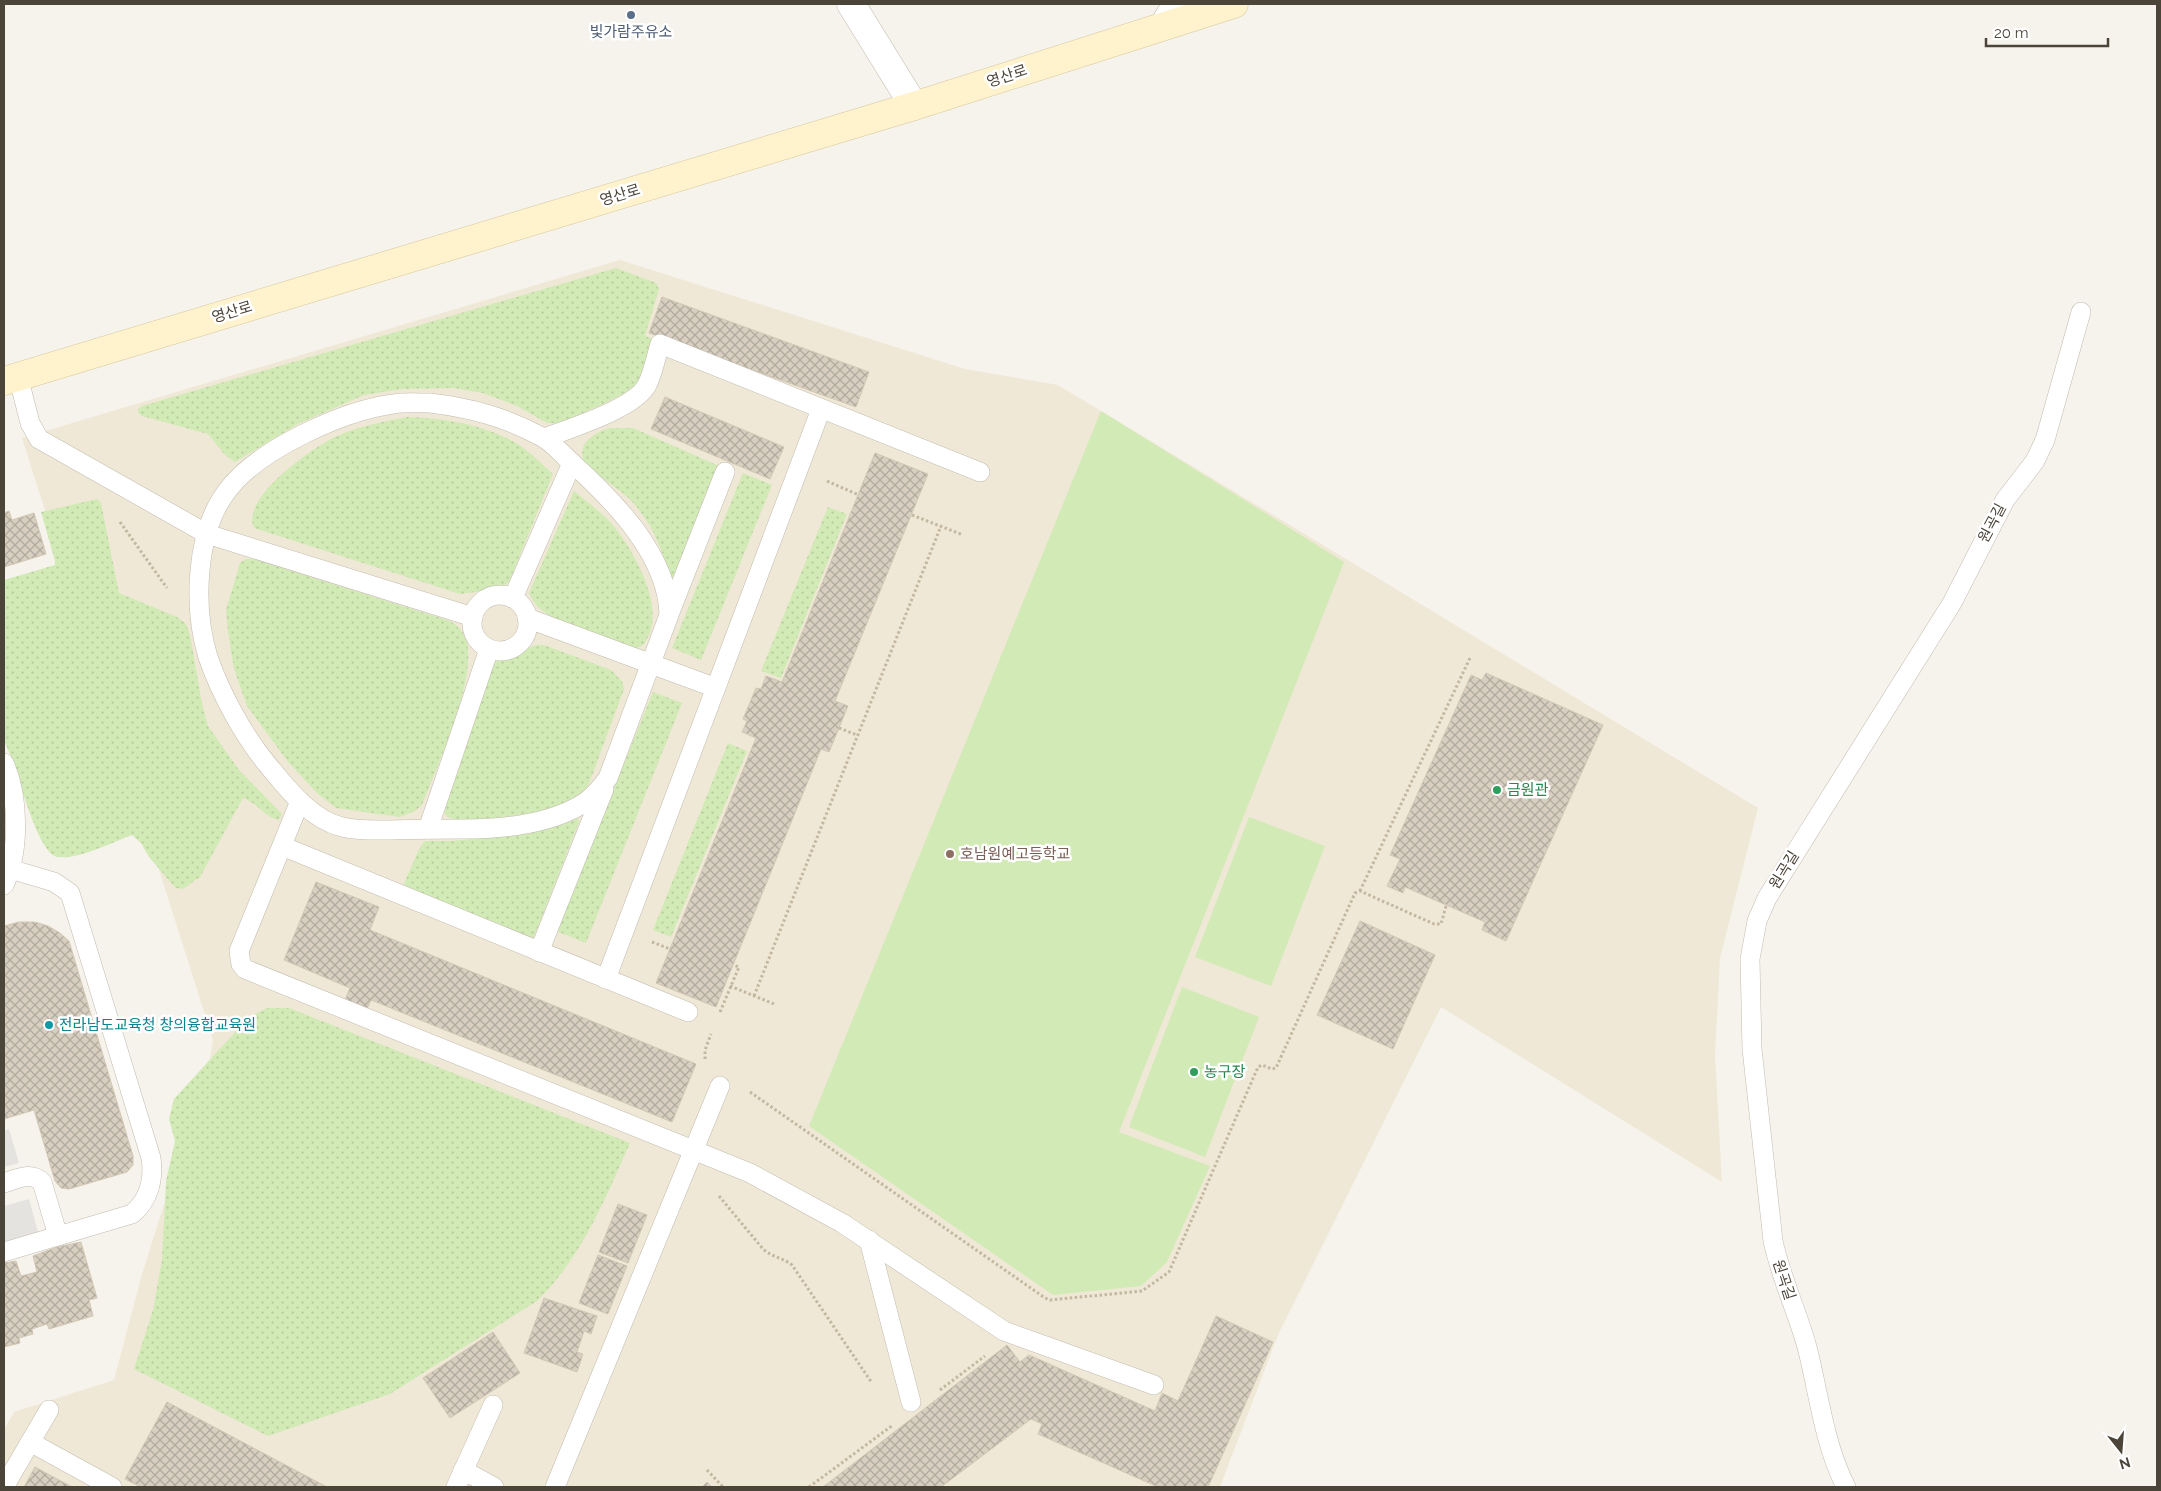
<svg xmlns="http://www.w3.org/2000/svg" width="2161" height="1491" viewBox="0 0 2161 1491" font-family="Raleway,'Noto Sans KR',sans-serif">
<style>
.education{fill:#efe8d6}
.grass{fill:url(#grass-dots)}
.green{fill:#d2eab5}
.parking{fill:#e5e3e0}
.building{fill:url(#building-cross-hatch);stroke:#d3c7b4}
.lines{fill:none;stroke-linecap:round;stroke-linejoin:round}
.lane-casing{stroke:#c2bbae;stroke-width:20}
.street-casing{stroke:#c2bbae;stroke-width:29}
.secondary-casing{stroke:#d6c79b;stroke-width:29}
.path{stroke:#c4b79f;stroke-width:3;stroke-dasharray:2.5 2.5;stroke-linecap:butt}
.lane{stroke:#fff;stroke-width:19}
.street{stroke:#fff;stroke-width:28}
.secondary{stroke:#fff3cd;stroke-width:28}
.service-dot{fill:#5c6f8a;stroke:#fff;stroke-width:2}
.leisure-dot{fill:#2e9e5b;stroke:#fff;stroke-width:2}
.education-dot{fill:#8d6e63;stroke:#fff;stroke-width:2}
.culture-dot{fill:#0f9aa8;stroke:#fff;stroke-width:2}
.labels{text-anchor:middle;stroke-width:5;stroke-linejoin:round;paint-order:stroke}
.service-label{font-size:15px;fill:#4e5e75;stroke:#fff}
.street-label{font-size:15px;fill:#4b4439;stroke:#fff}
.leisure-label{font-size:15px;fill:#27864d;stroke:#fff;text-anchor:start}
.education-label{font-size:15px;fill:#785e54;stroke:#fff;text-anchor:start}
.culture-label{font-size:15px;fill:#0d838f;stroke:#fff;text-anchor:start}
</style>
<defs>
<pattern id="grass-dots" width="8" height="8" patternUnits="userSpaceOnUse" patternTransform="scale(1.25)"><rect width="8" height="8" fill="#d2eab5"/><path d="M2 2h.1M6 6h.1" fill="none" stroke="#b6ca9c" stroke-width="1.8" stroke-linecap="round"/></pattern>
<pattern id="building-cross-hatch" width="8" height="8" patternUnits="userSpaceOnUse" patternTransform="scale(1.25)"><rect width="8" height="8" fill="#d8cfc1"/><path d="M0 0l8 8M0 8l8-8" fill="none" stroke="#b1aa9e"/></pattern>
</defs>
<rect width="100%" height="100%" fill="#f6f3ec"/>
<polygon class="education" points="620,260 965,369 1058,385 1758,808 1720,958 1715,1055 1722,1182 1441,1007 1278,1335 1220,1487 4,1487 4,1430 14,1412 114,1380 142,1274 210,1059 213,1040 22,438"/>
<g class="grass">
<path d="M 616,268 L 656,283 L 659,289 L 645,336 L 653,339 L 641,379 C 633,394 577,415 559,423 L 547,423 L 517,406 L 483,393 L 453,388 L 403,389 L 364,395 L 298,424 L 235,462 L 225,455 L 208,434 L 142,416 L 138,413 L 138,409 L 142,406 Z"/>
<path d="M 407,417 C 445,418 488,425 521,446 C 532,454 543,465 553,474 L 509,582 L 499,589 L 460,594 L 254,528 C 240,498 311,449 333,438 C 355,427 382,422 407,417 Z"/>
<path d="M 611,428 L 633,428 L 719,466 L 672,585 C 663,551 652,519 625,495 C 617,488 587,468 584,461 C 576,443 597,431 611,428 Z"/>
<polygon points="743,473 772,485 701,660 672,648"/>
<path d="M 574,491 C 587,502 601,512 612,524 C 634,551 671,613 642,646 L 635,648 L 553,618 C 542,611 534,605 529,593 Z"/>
<path d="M 97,499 L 101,503 L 119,593 L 177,617 L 186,624 L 190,635 L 202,704 L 208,726 L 239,770 L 282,814 L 279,820 C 264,817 259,804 243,798 L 200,877 L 183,889 L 176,888 L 172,884 L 149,857 L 141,843 L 132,835 C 113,842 78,860 58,857 C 36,855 16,761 4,741 L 4,580 L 55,565 L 55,561 L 41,512 Z"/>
<polygon points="828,507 847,514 781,678 761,671"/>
<path d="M 246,559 L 253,559 L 450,621 C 460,627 467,636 468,648 C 472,691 438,764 422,805 L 415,811 L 400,817 L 336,808 L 317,793 L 289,763 L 266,732 L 247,706 L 234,669 L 228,631 L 226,610 L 240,563 Z"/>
<path d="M 537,645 L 544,645 L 611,670 L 622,681 L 624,689 L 589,784 C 571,812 506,818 475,819 C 466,819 455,821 448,817 C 444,814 444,811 443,807 L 493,665 L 499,658 Z"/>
<polygon points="653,692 682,703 586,943 556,931"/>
<polygon points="728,743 747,751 671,937 653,930"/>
<polygon points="575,818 578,819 579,822 534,937 528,939 403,886 420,847 425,841 451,841 511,835"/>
<path d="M 267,1008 L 289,1008 L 630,1143 C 605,1199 582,1257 537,1301 L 390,1394 L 268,1436 L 134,1369 L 153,1310 L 162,1260 L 166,1181 L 175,1141 L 169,1119 L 174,1099 L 248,1018 Z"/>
</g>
<g class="green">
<polygon points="1101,411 1344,562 1119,1132 1210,1166 1167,1262 1141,1286 1053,1295 809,1126"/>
<polygon points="1249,817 1325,846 1271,986 1195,957"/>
<polygon points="1182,987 1259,1017 1205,1157 1129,1127"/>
</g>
<g class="parking">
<polygon points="9,1129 19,1163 4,1167 4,1131"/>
<polygon points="29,1199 38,1232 4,1242 4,1206"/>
</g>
<g class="building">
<polygon points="662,297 869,372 856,407 649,333"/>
<polygon points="665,397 784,447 770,479 651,429"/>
<polygon points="875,453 928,474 835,701 848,706 829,752 821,749 716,1007 656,983 756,738 742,732 747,721 743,719 756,688 761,689 766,676 782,682"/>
<polygon points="9,511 12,520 34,513 46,554 4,567 4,513"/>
<polygon points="1486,673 1603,725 1506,941 1482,930 1485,922 1405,887 1403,893 1387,886 1400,859 1390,855 1471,675 1482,680"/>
<polygon points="316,882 379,907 370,930 696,1064 672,1122 371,1000 364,1016 342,1007 350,988 284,960"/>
<polygon points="1360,921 1435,955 1393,1049 1317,1015"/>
<polygon points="19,922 35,922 48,926 60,933 69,941 133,1156 133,1165 127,1172 69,1189 61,1188 55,1181 34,1110 4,1119 4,926"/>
<polygon points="618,1204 647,1215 628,1263 599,1252"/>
<polygon points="81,1242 97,1298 89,1300 93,1316 49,1329 47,1324 32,1329 33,1334 19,1338 20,1343 4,1347 4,1263 16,1261 21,1276 37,1272 33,1256 57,1247"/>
<polygon points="598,1255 627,1266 608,1314 579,1303"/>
<polygon points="544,1298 597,1316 591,1334 584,1331 577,1352 583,1354 577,1372 524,1353"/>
<polygon points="1216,1316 1273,1342 1208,1487 1158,1487 1038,1434 1042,1424 1031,1419 941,1487 823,1487 1007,1345 1020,1362 1029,1355 1155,1411 1162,1393 1178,1401"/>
<polygon points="493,1332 520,1373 450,1418 423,1378"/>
<polygon points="167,1402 327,1487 141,1487 125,1479"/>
<polygon points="35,1467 72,1487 24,1487"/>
<polygon points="707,1482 712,1487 702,1487"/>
</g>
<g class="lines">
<g class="lane-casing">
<g id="lane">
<polyline points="18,376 30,423 39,439 207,534 473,617"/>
<path d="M 430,403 C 471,408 505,417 542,437 C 553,443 562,454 571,462 C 613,500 668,555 669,615 L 608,778 C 600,789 591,800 579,806 C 545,825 502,829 464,829 C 440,829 416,829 392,830 C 375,830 358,831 342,827 C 310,819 287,788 267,764 C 243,735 220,692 208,657 C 193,608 195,533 227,491 C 258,449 343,411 393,404 C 405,402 418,403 430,403 Z"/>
<path d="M 545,438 C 570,428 634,409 647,385 C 653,373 656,357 660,344 L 980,472"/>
<circle cx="500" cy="623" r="28"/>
<polyline points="513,598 572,463"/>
<polyline points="670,612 725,472"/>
<polyline points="527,618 716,688"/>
<path d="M 4,763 C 19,796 20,852 4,885"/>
<polyline points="300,801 239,951 241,964 245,969 750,1173 842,1223 1004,1331 1154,1385"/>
<polyline points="428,829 489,649"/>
<polyline points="282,846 688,1012"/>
<polyline points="539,952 604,789"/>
<polyline points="606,979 821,409"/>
<path d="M 4,1183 C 17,1179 31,1171 42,1182 L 58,1236"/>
<polyline points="869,1240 911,1402"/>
<path d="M 4,1252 L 132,1214 C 149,1200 154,1179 151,1158 L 70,893 L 54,882 L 10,869"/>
<polyline points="30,1442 112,1487"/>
<polyline points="463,1470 494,1487"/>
<polyline points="4,1487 49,1410"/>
<polyline points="456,1487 493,1405"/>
<polyline points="555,1487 720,1086"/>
<path d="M 1846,1487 C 1824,1444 1819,1394 1807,1347 C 1797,1311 1781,1278 1773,1241 L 1752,1049 L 1750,959 L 1757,921 L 1767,898 L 1952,603 L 2005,500 L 2035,461 L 2045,440 L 2081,312"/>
</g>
</g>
<g class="street-casing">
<g id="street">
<polyline points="851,4 914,106"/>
<polyline points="1164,25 1177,4"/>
</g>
</g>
<g class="secondary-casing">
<polyline id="secondary" points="4,381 914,106 1234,4"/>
</g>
<g class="path">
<polyline points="827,481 859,495"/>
<polyline points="912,515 963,535"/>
<polyline points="120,522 167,588"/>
<polyline points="839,728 857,735"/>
<polyline points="1360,891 1470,658"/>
<polyline points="652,942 670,949"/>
<polyline points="730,986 774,1004"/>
<polyline points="754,996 941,526"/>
<polyline points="720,1012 739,967 733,965"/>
<polyline points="705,1059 705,1050 711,1034"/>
<polyline points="750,1092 1045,1298 1050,1300 1142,1291 1169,1272 1258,1067 1262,1065 1272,1069 1276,1068 1355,893 1360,891 1434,924 1441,924 1446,906"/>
<path d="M 719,1196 L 763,1249 C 772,1257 783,1258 792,1265 L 872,1383"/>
<polyline points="940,1390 985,1356"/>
<polyline points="707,1470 723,1487"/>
<polyline points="809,1487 893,1425"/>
</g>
<use href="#lane" class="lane"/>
<use href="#street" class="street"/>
<use href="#secondary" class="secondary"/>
</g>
<circle class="service-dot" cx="631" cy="15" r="5"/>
<g class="leisure-dot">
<circle cx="1497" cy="790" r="5"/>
<circle cx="1194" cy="1072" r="5"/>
</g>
<circle class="education-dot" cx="950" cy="854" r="5"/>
<circle class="culture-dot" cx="49" cy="1025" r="5"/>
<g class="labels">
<g class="service-label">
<text x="631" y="37">빛가람주유소</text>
</g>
<g class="street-label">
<text transform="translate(1007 76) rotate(-18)" y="5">영산로</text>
<text transform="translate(620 195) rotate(-17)" y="5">영산로</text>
<text transform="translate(232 312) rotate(-17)" y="5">영산로</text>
<text transform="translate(1992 523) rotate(-62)" y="5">원곡길</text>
<text transform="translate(1784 870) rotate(-58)" y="5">원곡길</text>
<text transform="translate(1784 1280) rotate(72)" y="5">원곡길</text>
</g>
<g class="leisure-label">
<text x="1507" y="795">금원관</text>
<text x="1204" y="1077">농구장</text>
</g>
<g class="education-label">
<text x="960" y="859">호남원예고등학교</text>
</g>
<g class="culture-label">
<text x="59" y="1030">전라남도교육청 창의융합교육원</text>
</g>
</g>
<rect width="2161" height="1491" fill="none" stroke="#4b4439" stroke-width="10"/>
<g transform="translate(2121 1451) rotate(163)" stroke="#ffffff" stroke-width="4" paint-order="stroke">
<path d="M0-4L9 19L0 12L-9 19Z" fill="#4b4439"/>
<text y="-8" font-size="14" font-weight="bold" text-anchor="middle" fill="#4b4439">N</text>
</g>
<path d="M1986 38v8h122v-8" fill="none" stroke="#4b4439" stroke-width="2.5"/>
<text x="1994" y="38" font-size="15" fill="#4b4439" stroke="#ffffff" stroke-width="4" paint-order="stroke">20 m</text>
</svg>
